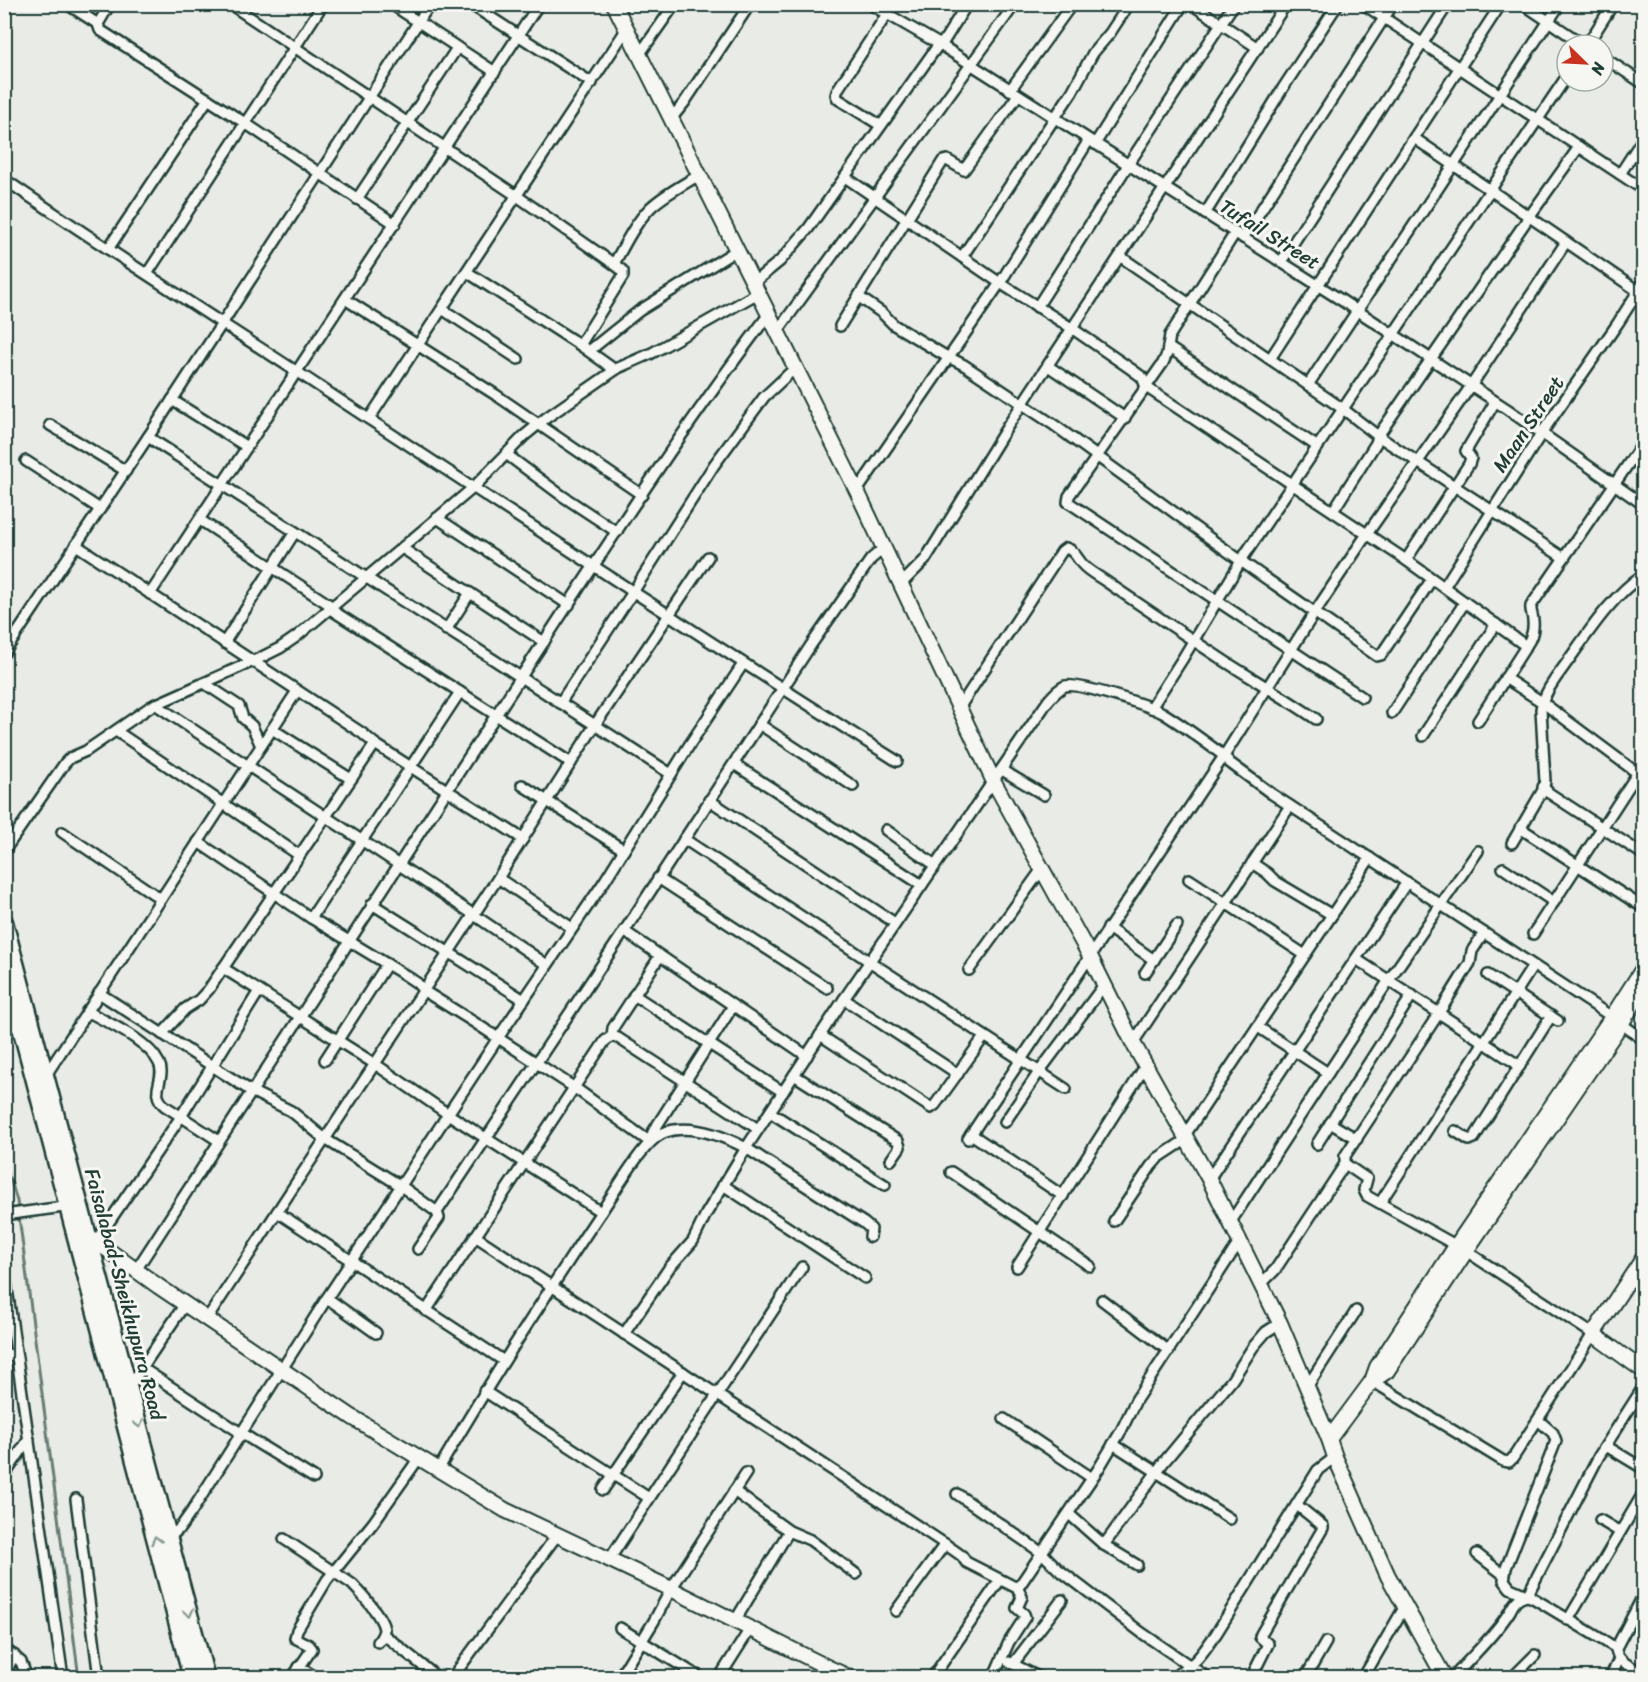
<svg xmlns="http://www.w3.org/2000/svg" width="1648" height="1682" viewBox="0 0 1648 1682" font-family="Sriracha,sans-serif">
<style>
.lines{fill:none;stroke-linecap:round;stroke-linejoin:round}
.stream{stroke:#687c75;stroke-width:3}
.street-casing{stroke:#1f3d34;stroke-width:14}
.secondary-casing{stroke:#1f3d34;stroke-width:18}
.highway-casing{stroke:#1f3d34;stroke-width:21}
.street{stroke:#f6f6f2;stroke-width:9}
.secondary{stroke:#f6f6f2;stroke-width:14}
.highway{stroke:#f6f6f2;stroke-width:16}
.oneway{stroke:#8a9a93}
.labels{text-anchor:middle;stroke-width:6;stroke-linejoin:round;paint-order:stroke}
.street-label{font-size:20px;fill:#1f3d34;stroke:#f6f6f2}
</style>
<rect width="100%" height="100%" fill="#e9ebe7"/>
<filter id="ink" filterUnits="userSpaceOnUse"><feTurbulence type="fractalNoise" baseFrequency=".0167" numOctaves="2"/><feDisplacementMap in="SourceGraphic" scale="12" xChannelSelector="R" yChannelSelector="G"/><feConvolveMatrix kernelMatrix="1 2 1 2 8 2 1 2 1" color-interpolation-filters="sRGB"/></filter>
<g filter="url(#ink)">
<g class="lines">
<polyline class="stream" points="4,1167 11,1181 17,1201 79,1678"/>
<g class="street-casing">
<g id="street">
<polyline points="67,4 98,24"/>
<polyline points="110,4 98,24 100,30 245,123 395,224"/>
<path d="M 230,4 L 517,196 L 614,264 C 625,244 635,223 651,207 C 665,194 683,185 699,175"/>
<polyline points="391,4 495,72"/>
<polyline points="470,4 592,83"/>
<polyline points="870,4 939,44 1341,300 1507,409 1644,505"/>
<polyline points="1191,4 1258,48"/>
<polyline points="1363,4 1644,190"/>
<polyline points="1523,4 1584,45"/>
<polyline points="1587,45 1613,4"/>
<polyline points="639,55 675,4"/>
<polyline points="1603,57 1644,84"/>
<polyline points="1010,90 1072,4"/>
<polyline points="671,119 684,103 750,4"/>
<polyline points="880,125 838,99 836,95 838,89 887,14"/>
<polyline points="1414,138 1638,291"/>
<polyline points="1095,144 1183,4"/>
<polyline points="1620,174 1644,137"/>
<polyline points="845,177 1000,283 1073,329 1131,369 1142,377 1146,387 1406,560 1526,646 1478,721"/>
<path d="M 4,179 C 107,250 213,317 317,385 C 510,512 702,638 897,761"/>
<polyline points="357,199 457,48"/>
<polyline points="1205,214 1283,88 1338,4"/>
<polyline points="1235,233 1170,335 1167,354 1163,363 1069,496 1068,502 1362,697"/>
<polyline points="1243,238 1393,4"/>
<polyline points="108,249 208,99"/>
<polyline points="962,257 1072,92 1093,53 1110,33 1129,4"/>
<polyline points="1121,257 1343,409 1378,436 1564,558"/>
<polyline points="1281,262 1448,4"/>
<polyline points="467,272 580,345 615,370"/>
<polyline points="147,274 323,4"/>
<polyline points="753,283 780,261 808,229 939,44 944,41 967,4"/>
<polyline points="859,297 882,313 894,325 944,355 964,365 1054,425 1241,561 1377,656 1381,655 1383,652 1432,579"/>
<polyline points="345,299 496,395 642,495"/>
<polyline points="1037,307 1128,165 1234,4"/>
<polyline points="442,309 518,359"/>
<polyline points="840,326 943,161 947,160 964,170 1018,95"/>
<polyline points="777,332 1015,4"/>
<polyline points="580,345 623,276 623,271 614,264"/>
<polyline points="1168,347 1318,447"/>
<polyline points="589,351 639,311 737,250"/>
<polyline points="1270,359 1501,4"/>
<polyline points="1048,366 1125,418"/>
<polyline points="1308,385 1560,4"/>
<polyline points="172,400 247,447"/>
<polyline points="369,419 626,30"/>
<polyline points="50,425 126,471"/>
<polyline points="148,437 671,774"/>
<polyline points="506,454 561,495 617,532"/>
<polyline points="26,461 100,509"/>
<polyline points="857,491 1000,283 1089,140"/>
<polyline points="1333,511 1376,443 1378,436 1529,217 1579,147"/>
<polyline points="437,518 569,605"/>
<polyline points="200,520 333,607"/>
<polyline points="76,545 362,733 375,744 523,839"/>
<polyline points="402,548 544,642"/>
<polyline points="1406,560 1469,464 1471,458 1466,451 1495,402"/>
<polyline points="901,584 925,560 1009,424 1286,4"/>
<polyline points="1444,587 1541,434 1618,323 1644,282"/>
<polyline points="150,594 539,4"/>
<polyline points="330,609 571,763"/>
<polyline points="446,630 470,593"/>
<polyline points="224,643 295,532"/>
<path d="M 1526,646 C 1531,639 1534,630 1533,621 C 1533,615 1530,611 1531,606 L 1644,441"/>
<polyline points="4,653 154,428 430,4"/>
<polyline points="1505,678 1542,702 1644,778"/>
<polyline points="204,683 239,706 243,718 252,726 261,746"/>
<polyline points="560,703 633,592 714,465 764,397 795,368"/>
<path d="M 155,704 C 285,792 419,875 547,965"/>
<path d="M 959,708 L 1062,551 L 1066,548 C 1076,551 1077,560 1085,567 C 1093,574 1103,579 1111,585 C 1149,611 1188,637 1226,662 C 1256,681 1287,699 1316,719"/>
<polyline points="1151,708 1183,658 1244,556 1567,76"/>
<polyline points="1392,713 1465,602"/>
<polyline points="759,724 853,786"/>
<polyline points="272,729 351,779"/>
<polyline points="116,731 299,855"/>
<polyline points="1423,736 1496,624"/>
<polyline points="734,764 922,885"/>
<polyline points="1002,770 1044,795"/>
<polyline points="522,785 624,850"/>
<polyline points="1543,787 1549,793 1644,855"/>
<polyline points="709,800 895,923"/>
<polyline points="1520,828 1644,908"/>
<polyline points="886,830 935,865"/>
<polyline points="62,832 161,899"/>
<polyline points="684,839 869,961 1066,1089"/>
<polyline points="198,842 311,918 405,975 417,983 424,991 469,1019 575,1088 650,1142 653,1132 733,1006"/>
<path d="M 1512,843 L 1543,790 L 1545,782 L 1541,709 C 1544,692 1558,675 1568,661 C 1590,630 1612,596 1644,574"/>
<polyline points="4,851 65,763 70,758 86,751 150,707 260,658 280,648 296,637 473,488 524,436 546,418 618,368 652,353 758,293"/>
<polyline points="1252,863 1267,873 1275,881 1332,915"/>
<polyline points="1503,868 1554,902"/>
<polyline points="498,878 572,928"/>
<polyline points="658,878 827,988"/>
<polyline points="1189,879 1305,955"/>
<polyline points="372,904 524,1000"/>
<polyline points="311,918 460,692"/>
<polyline points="1108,928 1154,960"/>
<polyline points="624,931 807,1056"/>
<polyline points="1533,934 1637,774"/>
<polyline points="1356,959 1520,1066"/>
<polyline points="223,968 375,1064 448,1114 601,1212"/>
<polyline points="969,970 1042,869"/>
<polyline points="1145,973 1177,925"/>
<polyline points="1488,975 1558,1021"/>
<polyline points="99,993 251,1091 291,1111 325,1139 401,1186 437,1212 439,1218 418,1249"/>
<polyline points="634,995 783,1092"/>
<polyline points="844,999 958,1074"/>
<path d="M 87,1011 C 108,1023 148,1040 159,1063 C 167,1079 148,1092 165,1106 L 219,1141"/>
<polyline points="4,1022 22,1030"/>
<polyline points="1258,1027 1328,1073"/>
<polyline points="162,1034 185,1009 199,1000 209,989 375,744"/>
<polyline points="820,1035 931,1108 935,1105 984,1037"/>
<polyline points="612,1036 618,1038 758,1129"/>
<polyline points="1133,1043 1290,806"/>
<polyline points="325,1060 387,964"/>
<polyline points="46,1075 297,691"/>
<polyline points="794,1075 898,1141 900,1147 891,1160"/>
<polyline points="770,1112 885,1185"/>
<polyline points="1005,1122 1039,1072 1104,985"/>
<polyline points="1330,1123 1357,1139"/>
<polyline points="1455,1131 1469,1140 1474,1138 1551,1016"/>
<polyline points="971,1134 1063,1196"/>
<polyline points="1185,1135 1370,858"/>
<polyline points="968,1139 1224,756 1315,612 1367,534 1471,386 1566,242"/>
<polyline points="1317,1144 1412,995"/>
<polyline points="951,1172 1090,1266"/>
<polyline points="1209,1179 1407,882"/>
<polyline points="723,1185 865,1278"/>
<polyline points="1380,1203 1533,966"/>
<polyline points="277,1212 504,1361"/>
<polyline points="437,1212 633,918 811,645 871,559 884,548"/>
<polyline points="4,1215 71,1206"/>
<polyline points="1114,1221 1151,1166 1158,1158 1187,1139"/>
<polyline points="1230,1223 1389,980 1478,851"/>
<polyline points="475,1236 945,1544 962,1556 966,1562 1015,1587 1020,1585 1099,1468 1121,1431 1136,1400 1240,1241"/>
<polyline points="96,1241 180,1118 259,991"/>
<polyline points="1017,1267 1146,1065"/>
<polyline points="4,1268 63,1678"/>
<path d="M 136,1270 C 260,1078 384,886 509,695 C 593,567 676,437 769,314"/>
<polyline points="1261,1284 1275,1270 1345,1164"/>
<polyline points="327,1298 376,1333"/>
<polyline points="1102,1300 1169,1351"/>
<polyline points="426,1311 605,1041 612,1036 613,1028 660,956"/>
<polyline points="207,1319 298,1180 498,878 595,725 708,557"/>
<path d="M 624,1334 L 669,1268 L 693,1241 L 706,1214 L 746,1148 L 844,999 L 1048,701 C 1053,695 1058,689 1065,686 C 1077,682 1150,706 1163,713 C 1184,726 1204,741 1224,756 L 1230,763 L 1272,794 L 1612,1017 L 1644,1040"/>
<polyline points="4,1352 17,1359"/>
<polyline points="142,1368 241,1433 314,1478"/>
<polyline points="1372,1381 1503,1461 1509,1462 1513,1458 1593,1334 1466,1251 1367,1196 1364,1190 1367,1179 1345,1164 1345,1156 1439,1013 1470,963 1472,951 1484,933"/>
<polyline points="129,1387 185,1304"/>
<polyline points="1307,1387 1356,1311"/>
<polyline points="484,1391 649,1498"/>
<polyline points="1004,1419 1092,1478"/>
<polyline points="1538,1420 1553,1433 1556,1441 1506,1568 1504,1580 1510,1588 1533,1598 1616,1648"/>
<polyline points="1113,1444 1230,1519"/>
<polyline points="1606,1446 1644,1469"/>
<path d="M 438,1470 C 489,1383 543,1299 599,1215 C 613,1196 642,1142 663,1133 C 689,1123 723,1136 746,1148 L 864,1223 L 871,1229 L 870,1237"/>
<polyline points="4,1476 29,1439"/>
<polyline points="603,1490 683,1372"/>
<polyline points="734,1491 789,1531 810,1540 856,1574"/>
<polyline points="957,1494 1042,1553 1058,1569 1142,1633 1208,1678"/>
<polyline points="76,1499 99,1678"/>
<polyline points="1069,1514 1104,1545 1137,1565"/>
<polyline points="1600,1520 1620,1532"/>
<polyline points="170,1537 180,1528 192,1511 327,1298 498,1038 604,882 690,744 743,664"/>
<path d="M 284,1539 L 352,1584 C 361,1593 382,1616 384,1629 C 384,1634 381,1638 378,1642"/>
<polyline points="1104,1545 1163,1463 1232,1380 1253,1347 1266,1332 1280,1323"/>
<polyline points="1477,1554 1504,1575"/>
<polyline points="609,1560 717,1395 802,1267"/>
<path d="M 1644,1594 L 1616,1648 C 1616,1662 1633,1667 1644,1674"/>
<polyline points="896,1611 945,1544"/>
<polyline points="1568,1620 1644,1492"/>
<polyline points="735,1621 789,1531"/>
<polyline points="620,1628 701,1678"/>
<polyline points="383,1634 438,1678"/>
<polyline points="4,1648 21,1662 27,1678"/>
<polyline points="1009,1662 1040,1678"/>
<polyline points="1013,1664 1062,1600"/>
<polyline points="299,1667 317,1678"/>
<polyline points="4,1677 14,1655"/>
<polyline points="292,1678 312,1649 309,1645 295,1638 297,1630 327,1580 373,1523 419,1458"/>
<polyline points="452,1678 557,1535"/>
<polyline points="619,1678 654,1621 671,1589 746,1473"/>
<polyline points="719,1678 750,1629"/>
<polyline points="932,1678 1000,1580"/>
<polyline points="993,1678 1009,1642 1025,1617 1024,1614 1017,1608 1022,1597 1017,1587"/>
<path d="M 1175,1678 C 1182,1668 1186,1668 1194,1662 C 1203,1654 1209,1643 1216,1634 L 1318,1470 L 1335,1457"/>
<polyline points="1251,1678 1268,1644 1260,1637 1261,1634 1323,1528 1323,1526 1297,1505"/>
<polyline points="1305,1678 1326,1642"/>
<polyline points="1363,1678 1405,1606"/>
<path d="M 1453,1678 C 1472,1655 1494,1637 1510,1611 C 1514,1603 1518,1597 1527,1596 L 1599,1456 L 1644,1386"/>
<polyline points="1512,1678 1535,1655"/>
<polyline points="1610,1678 1619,1659"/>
</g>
</g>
<g class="secondary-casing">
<g id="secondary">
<polyline points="614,4 857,491 994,782 1090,956 1133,1043 1209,1179 1280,1323 1329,1439 1335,1457 1388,1576 1445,1678"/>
<polyline points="87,1235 158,1286 352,1417 505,1510 663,1585 831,1669 851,1678"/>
<polyline points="1644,1257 1593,1334 1644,1371"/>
<polyline points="1372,1381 1387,1371 1466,1251 1621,1024 1644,987"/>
<polyline points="1329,1439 1372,1381 1377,1367 1456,1246 1612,1017 1644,967"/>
</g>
</g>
<g class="highway-casing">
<g id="highway">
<polyline points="4,922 206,1678"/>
<polyline points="13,997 192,1678"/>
</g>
</g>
<use href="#street" class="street"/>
<use href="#secondary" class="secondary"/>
<use href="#highway" class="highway"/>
</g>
<defs><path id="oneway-chevron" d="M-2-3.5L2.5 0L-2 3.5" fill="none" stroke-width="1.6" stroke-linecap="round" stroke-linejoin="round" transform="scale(1.5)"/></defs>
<g class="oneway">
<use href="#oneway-chevron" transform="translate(139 1424) rotate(75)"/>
<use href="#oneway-chevron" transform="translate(156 1540) rotate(-105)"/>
<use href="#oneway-chevron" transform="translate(189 1613) rotate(76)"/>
</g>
</g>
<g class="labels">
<g class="street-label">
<text transform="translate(1270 234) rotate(32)" y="7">Tufail Street</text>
<text transform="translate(1528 424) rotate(-56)" y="7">Maan Street</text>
<text transform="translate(125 1294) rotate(75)" y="7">Faisalabad-Sheikhupura Road</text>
</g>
</g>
<rect width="1648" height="1682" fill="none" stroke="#f6f6f2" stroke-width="24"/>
<rect x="12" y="12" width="1624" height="1658" fill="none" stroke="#1f3d34" stroke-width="2" filter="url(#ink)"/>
<g transform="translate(1585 63) rotate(114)"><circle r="28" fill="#f6f6f2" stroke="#a0aca6" stroke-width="1.5"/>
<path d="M0-4.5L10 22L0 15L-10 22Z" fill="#c8321e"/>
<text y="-9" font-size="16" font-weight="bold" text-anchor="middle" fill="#1f3d34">N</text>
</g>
</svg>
